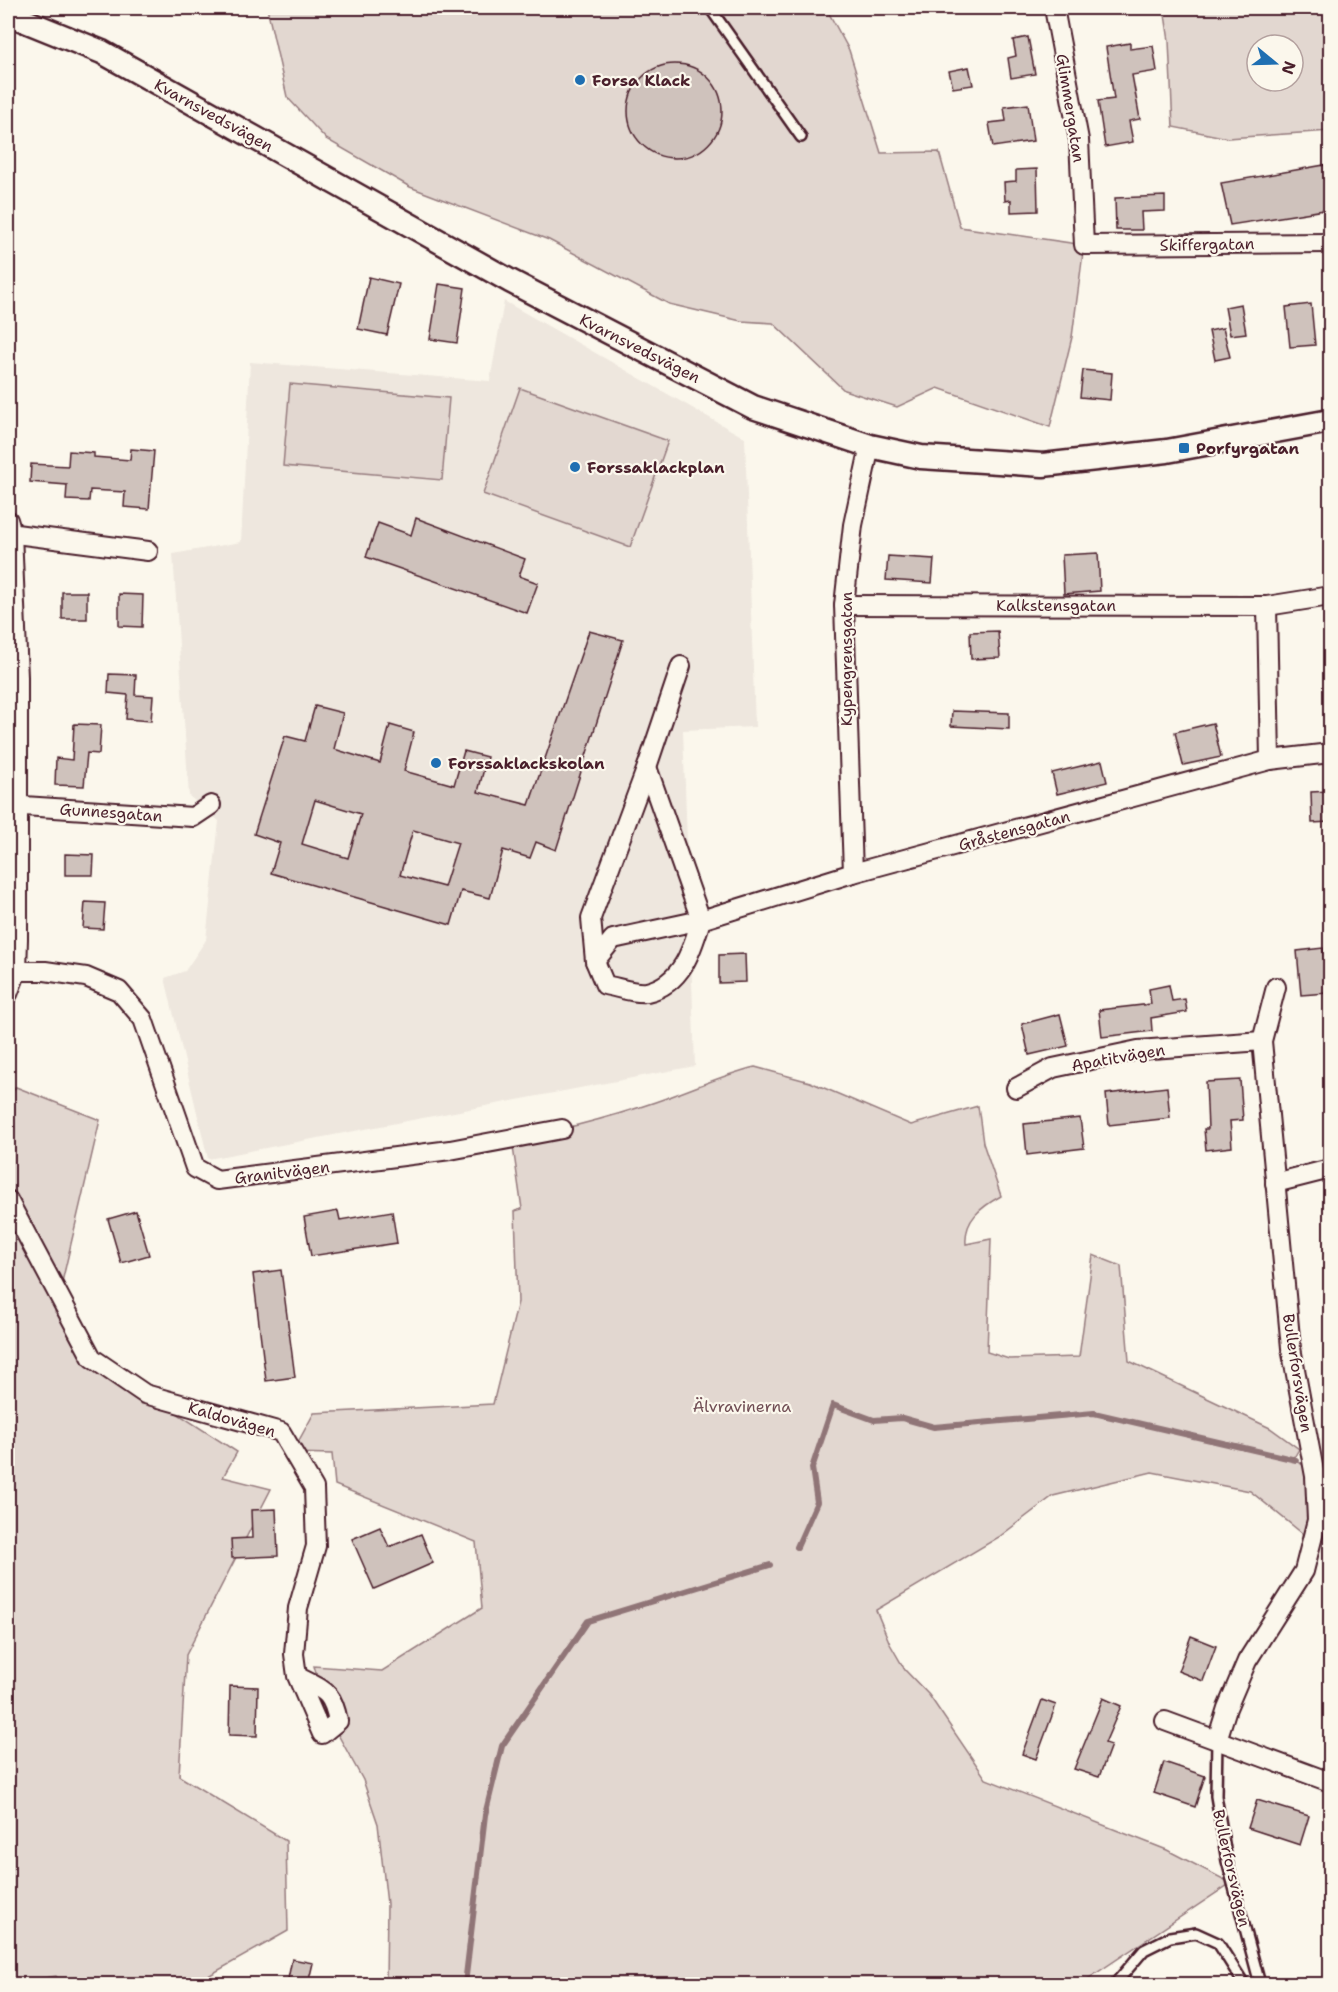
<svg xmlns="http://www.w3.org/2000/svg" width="1338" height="1992" viewBox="0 0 1338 1992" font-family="'Shantell Sans',sans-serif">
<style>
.built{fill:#eee7de}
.green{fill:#e2d7d0;stroke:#967b7e;stroke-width:1.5;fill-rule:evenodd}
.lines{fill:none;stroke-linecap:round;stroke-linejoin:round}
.stream{stroke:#907477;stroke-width:6}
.building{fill:#cfc2bc;stroke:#4a1f2b;stroke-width:1.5;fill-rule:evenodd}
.service-casing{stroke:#4a1f2b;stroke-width:14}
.minor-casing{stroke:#4a1f2b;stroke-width:22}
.tertiary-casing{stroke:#4a1f2b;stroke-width:27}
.service{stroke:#fbf7ec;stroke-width:9}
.minor{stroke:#fbf7ec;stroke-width:18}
.tertiary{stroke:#fbf7ec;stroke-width:22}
.poi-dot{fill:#1f6fb2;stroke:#fbf7ec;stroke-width:2}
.labels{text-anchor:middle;stroke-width:4.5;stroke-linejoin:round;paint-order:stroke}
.poi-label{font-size:16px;font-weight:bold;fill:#4a1f2b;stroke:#fbf7ec;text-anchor:start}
.street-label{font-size:16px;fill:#4a1f2b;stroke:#fbf7ec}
.park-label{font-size:16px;fill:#704d54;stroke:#fbf7ec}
</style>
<rect width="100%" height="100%" fill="#fbf7ec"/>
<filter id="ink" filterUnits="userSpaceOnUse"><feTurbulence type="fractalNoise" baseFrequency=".0167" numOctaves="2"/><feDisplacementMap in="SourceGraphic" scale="12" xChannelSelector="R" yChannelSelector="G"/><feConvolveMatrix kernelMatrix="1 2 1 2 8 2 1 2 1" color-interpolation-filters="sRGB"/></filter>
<g filter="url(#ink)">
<polygon class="built" points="504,301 745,438 755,727 683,730 695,1066 208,1159 165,978 185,971 206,940 219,821 189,796 173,554 241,542 250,362 490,381"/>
<g class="green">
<polygon points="267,8 826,8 849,50 881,153 939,152 960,227 1084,245 1072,337 1050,427 938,388 897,407 844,390 773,323 741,321 669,304 549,240 410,187 326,139 287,97"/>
<path d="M 1164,8 L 1330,8 L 1330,131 L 1228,138 L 1173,127 L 1169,41 ZM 1257,45 L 1293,45 L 1293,81 L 1257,81 Z"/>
<polygon points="290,384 449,398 442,480 283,466"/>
<polygon points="520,388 668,441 630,547 483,494"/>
<path d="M 755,1067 L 810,1082 L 911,1125 L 978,1106 L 983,1143 L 1001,1196 C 981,1207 964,1220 966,1244 L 991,1239 L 987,1352 L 1009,1359 L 1079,1357 L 1093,1255 L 1121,1266 L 1129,1361 L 1270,1428 L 1299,1449 L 1295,1456 L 1289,1458 L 1308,1467 L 1308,1538 L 1250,1491 L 1152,1472 L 1053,1496 L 999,1537 L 876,1610 L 890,1644 L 905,1670 L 929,1695 L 986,1779 L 1167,1850 L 1231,1883 L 1080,1984 L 386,1984 L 387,1904 L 378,1824 L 363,1780 L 330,1720 L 314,1666 L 382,1671 L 482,1608 L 476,1542 L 335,1485 L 332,1454 L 292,1453 L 314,1413 L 493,1404 L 518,1302 L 515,1211 L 522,1209 L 512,1140 C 566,1129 621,1115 672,1096 C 700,1086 726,1074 755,1067 Z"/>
<polygon points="16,1087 100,1120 55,1312 105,1360 155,1399 237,1452 223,1477 271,1489 186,1655 179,1776 286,1841 288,1931 194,1984 62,1984 56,1976 8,1984 8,1098"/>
</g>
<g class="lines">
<g class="stream">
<polyline points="797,1547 817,1502 812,1468 833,1405 874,1420 902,1418 934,1427 1094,1413 1296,1460"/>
<polyline points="465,1984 485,1815 502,1746 588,1621 770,1565"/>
</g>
</g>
<g class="building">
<polygon points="1028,37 1035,74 1011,78 1008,58 1016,56 1013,40"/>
<polygon points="1130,43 1130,49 1153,46 1157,71 1132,75 1140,119 1129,121 1133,142 1105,147 1098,101 1114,99 1106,47"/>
<circle cx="675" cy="111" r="47"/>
<polygon points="969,67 973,85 953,88 949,71"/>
<polygon points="1028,104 1033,141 993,147 989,123 1006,121 1004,107"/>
<polygon points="1330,164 1330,209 1230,225 1221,183"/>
<polygon points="1037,169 1038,211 1011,212 1011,200 1005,201 1004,182 1016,181 1016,170"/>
<polygon points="1165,196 1165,211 1141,212 1142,230 1116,230 1115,198"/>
<polygon points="369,277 399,284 387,335 358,329"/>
<polygon points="439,284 465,288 457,343 430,339"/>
<polygon points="1241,304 1246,333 1230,335 1225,307"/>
<polygon points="1311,304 1315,345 1290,347 1286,307"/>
<polygon points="1223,328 1230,357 1215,360 1209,331"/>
<polygon points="1083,370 1112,373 1110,400 1080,397"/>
<polygon points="131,449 154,451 149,509 124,507 125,492 90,490 89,501 66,500 67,485 30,482 31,464 68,466 69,451 94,453 94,457 130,460"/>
<polygon points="416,518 525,559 519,576 538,583 527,613 366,557 378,523 411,535"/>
<polygon points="1098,553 1100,591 1064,594 1062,555"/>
<polygon points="888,556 934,559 932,583 886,580"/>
<rect x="62" y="592" width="25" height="27"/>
<polygon points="119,594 143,595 142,627 119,626"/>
<path d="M 589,631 L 623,640 L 556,850 L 536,842 L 530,858 L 503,850 L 490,898 L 461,891 L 451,925 L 271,873 L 280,843 L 254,834 L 285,736 L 305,741 L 315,706 L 343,713 L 334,749 L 380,763 L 390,725 L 414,732 L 404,771 L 454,785 L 464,751 L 487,757 L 478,792 L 529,805 ZM 315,800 L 361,814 L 348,858 L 302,844 ZM 413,830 L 458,843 L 444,887 L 400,875 Z"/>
<polygon points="998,631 1000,658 971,659 970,632"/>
<polygon points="109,674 136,675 135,695 153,696 151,721 126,719 128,695 108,693"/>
<polygon points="952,711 1009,713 1009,729 951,726"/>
<polygon points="1213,723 1221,757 1183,765 1175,732"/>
<polygon points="74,724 101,725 99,754 87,753 84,786 55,785 56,758 72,760"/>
<polygon points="1102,761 1107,782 1057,794 1052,773"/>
<polygon points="1330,791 1330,822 1312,823 1311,792"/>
<polygon points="65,854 94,855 93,875 65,875"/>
<polygon points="85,902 105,903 103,929 83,928"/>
<polygon points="1323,948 1327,993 1301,995 1297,951"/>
<polygon points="745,954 746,982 719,983 719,955"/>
<polygon points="1169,985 1172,1001 1185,999 1187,1012 1151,1018 1152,1031 1102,1037 1099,1010 1151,1004 1149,989"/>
<polygon points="1060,1014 1068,1046 1029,1055 1022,1024"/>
<polygon points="1240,1080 1243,1120 1230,1121 1232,1147 1206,1150 1204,1129 1208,1129 1206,1082"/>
<polygon points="1167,1087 1170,1118 1109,1125 1106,1094"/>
<polygon points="1080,1118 1084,1148 1027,1155 1024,1124"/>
<polygon points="136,1211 149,1255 121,1263 108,1219"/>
<polygon points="338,1211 340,1220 392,1211 397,1243 311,1256 304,1217"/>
<polygon points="281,1270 295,1377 266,1381 253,1274"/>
<polygon points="276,1509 278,1556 232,1558 231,1539 252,1538 251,1510"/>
<polygon points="380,1527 389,1547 421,1534 433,1563 374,1589 352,1539"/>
<polygon points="1191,1636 1216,1646 1203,1681 1178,1671"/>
<polygon points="230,1686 258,1687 257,1736 229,1735"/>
<polygon points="1103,1698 1121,1706 1105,1743 1111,1745 1099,1777 1074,1769"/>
<polygon points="1042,1700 1056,1705 1036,1759 1022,1754"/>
<polygon points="1164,1762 1205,1776 1195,1807 1154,1793"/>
<polygon points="1257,1800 1309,1816 1300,1845 1248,1828"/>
<polygon points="292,1959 313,1963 308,1984 287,1984"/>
</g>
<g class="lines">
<g class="service-casing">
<g id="service">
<polyline points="710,8 801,137"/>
<polyline points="1217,1740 1216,1796 1227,1861 1260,1984"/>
<polyline points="1115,1984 1144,1950 1170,1937 1196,1933 1218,1943 1244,1984"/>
</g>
</g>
<g class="minor-casing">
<g id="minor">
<polyline points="1054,8 1079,140 1084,245 1330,243"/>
<polyline points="8,520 12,533 18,677 18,939 17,971 8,974"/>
<polyline points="8,533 148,551"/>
<polyline points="844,605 1267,606 1330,596"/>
<polyline points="1267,606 1270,760"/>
<polyline points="647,767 701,920"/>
<polyline points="8,805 193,817 211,805"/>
<polyline points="853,873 844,605 853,525 870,446"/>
<path d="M 701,920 C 692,950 682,984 647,992 C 635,994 617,987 605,985 L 595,961 L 613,939 L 701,920 L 853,873 L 1270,760 L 1330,753"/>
<polyline points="595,961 591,918 647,767 681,666"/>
<polyline points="8,994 17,971 45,971 86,977 119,991 143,1019 195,1168 217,1180 450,1150 562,1129"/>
<polyline points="1016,1088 1053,1068 1138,1050 1262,1041"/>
<polyline points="1275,1183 1330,1169"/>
<path d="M 8,1200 L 92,1358 L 145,1394 L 281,1432 L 314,1488 L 316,1546 L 298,1608 L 294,1654 L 297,1676 L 322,1734 L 338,1721 C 332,1690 324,1691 297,1676"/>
<polyline points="1165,1721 1330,1782"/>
<polyline points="1217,1740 1227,1708 1247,1661 1304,1571 1317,1520 1315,1476 1291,1348 1262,1041 1276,987"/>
</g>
</g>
<g class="tertiary-casing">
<polyline id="tertiary" points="8,14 102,52 510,281 753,407 870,446 921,457 1043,465 1167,451 1330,421"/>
</g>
<use href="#service" class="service"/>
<use href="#minor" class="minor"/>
<use href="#tertiary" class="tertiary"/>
</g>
</g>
<g class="poi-dot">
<circle cx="580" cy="80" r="6"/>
<rect x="1178" y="442" width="12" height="12" rx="3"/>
<circle cx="575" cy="467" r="6"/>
<circle cx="436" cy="763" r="6"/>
</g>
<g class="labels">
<g class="poi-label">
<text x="592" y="86">Forsa Klack</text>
<text x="1196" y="454">Porfyrgatan</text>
<text x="587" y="473">Forssaklackplan</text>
<text x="448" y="769">Forssaklackskolan</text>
</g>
<g class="street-label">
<text transform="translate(1071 108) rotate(81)" y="6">Glimmergatan</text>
<text transform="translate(214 115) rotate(29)" y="6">Kvarnsvedsvägen</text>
<text transform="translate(1207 244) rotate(-1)" y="6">Skiffergatan</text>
<text transform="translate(640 348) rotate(27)" y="6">Kvarnsvedsvägen</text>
<text x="1056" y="611">Kalkstensgatan</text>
<text transform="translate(846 659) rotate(-90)" y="6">Kypengrensgatan</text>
<text transform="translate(111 812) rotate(4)" y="6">Gunnesgatan</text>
<text transform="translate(1014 830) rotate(-15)" y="6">Gråstensgatan</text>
<text transform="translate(1118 1057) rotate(-10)" y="6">Apatitvägen</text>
<text transform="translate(282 1172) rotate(-7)" y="6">Granitvägen</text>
<text transform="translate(1298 1373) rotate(81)" y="6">Bullerforsvägen</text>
<text transform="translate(232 1419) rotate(16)" y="6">Kaldovägen</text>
<text transform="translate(1232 1868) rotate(77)" y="6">Bullerforsvägen</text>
</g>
<g class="park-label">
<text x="742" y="1412">Älvravinerna</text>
</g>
</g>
<rect width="1338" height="1992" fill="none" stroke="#fbf7ec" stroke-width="30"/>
<rect x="15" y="15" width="1308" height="1962" fill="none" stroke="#4a1f2b" stroke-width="2" filter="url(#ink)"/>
<g transform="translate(1275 63) rotate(109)"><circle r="28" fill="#fbf7ec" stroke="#b4a19f" stroke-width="1.5"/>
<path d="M0-4.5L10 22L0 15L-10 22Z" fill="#1f6fb2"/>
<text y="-9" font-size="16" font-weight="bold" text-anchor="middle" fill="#4a1f2b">N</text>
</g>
</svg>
